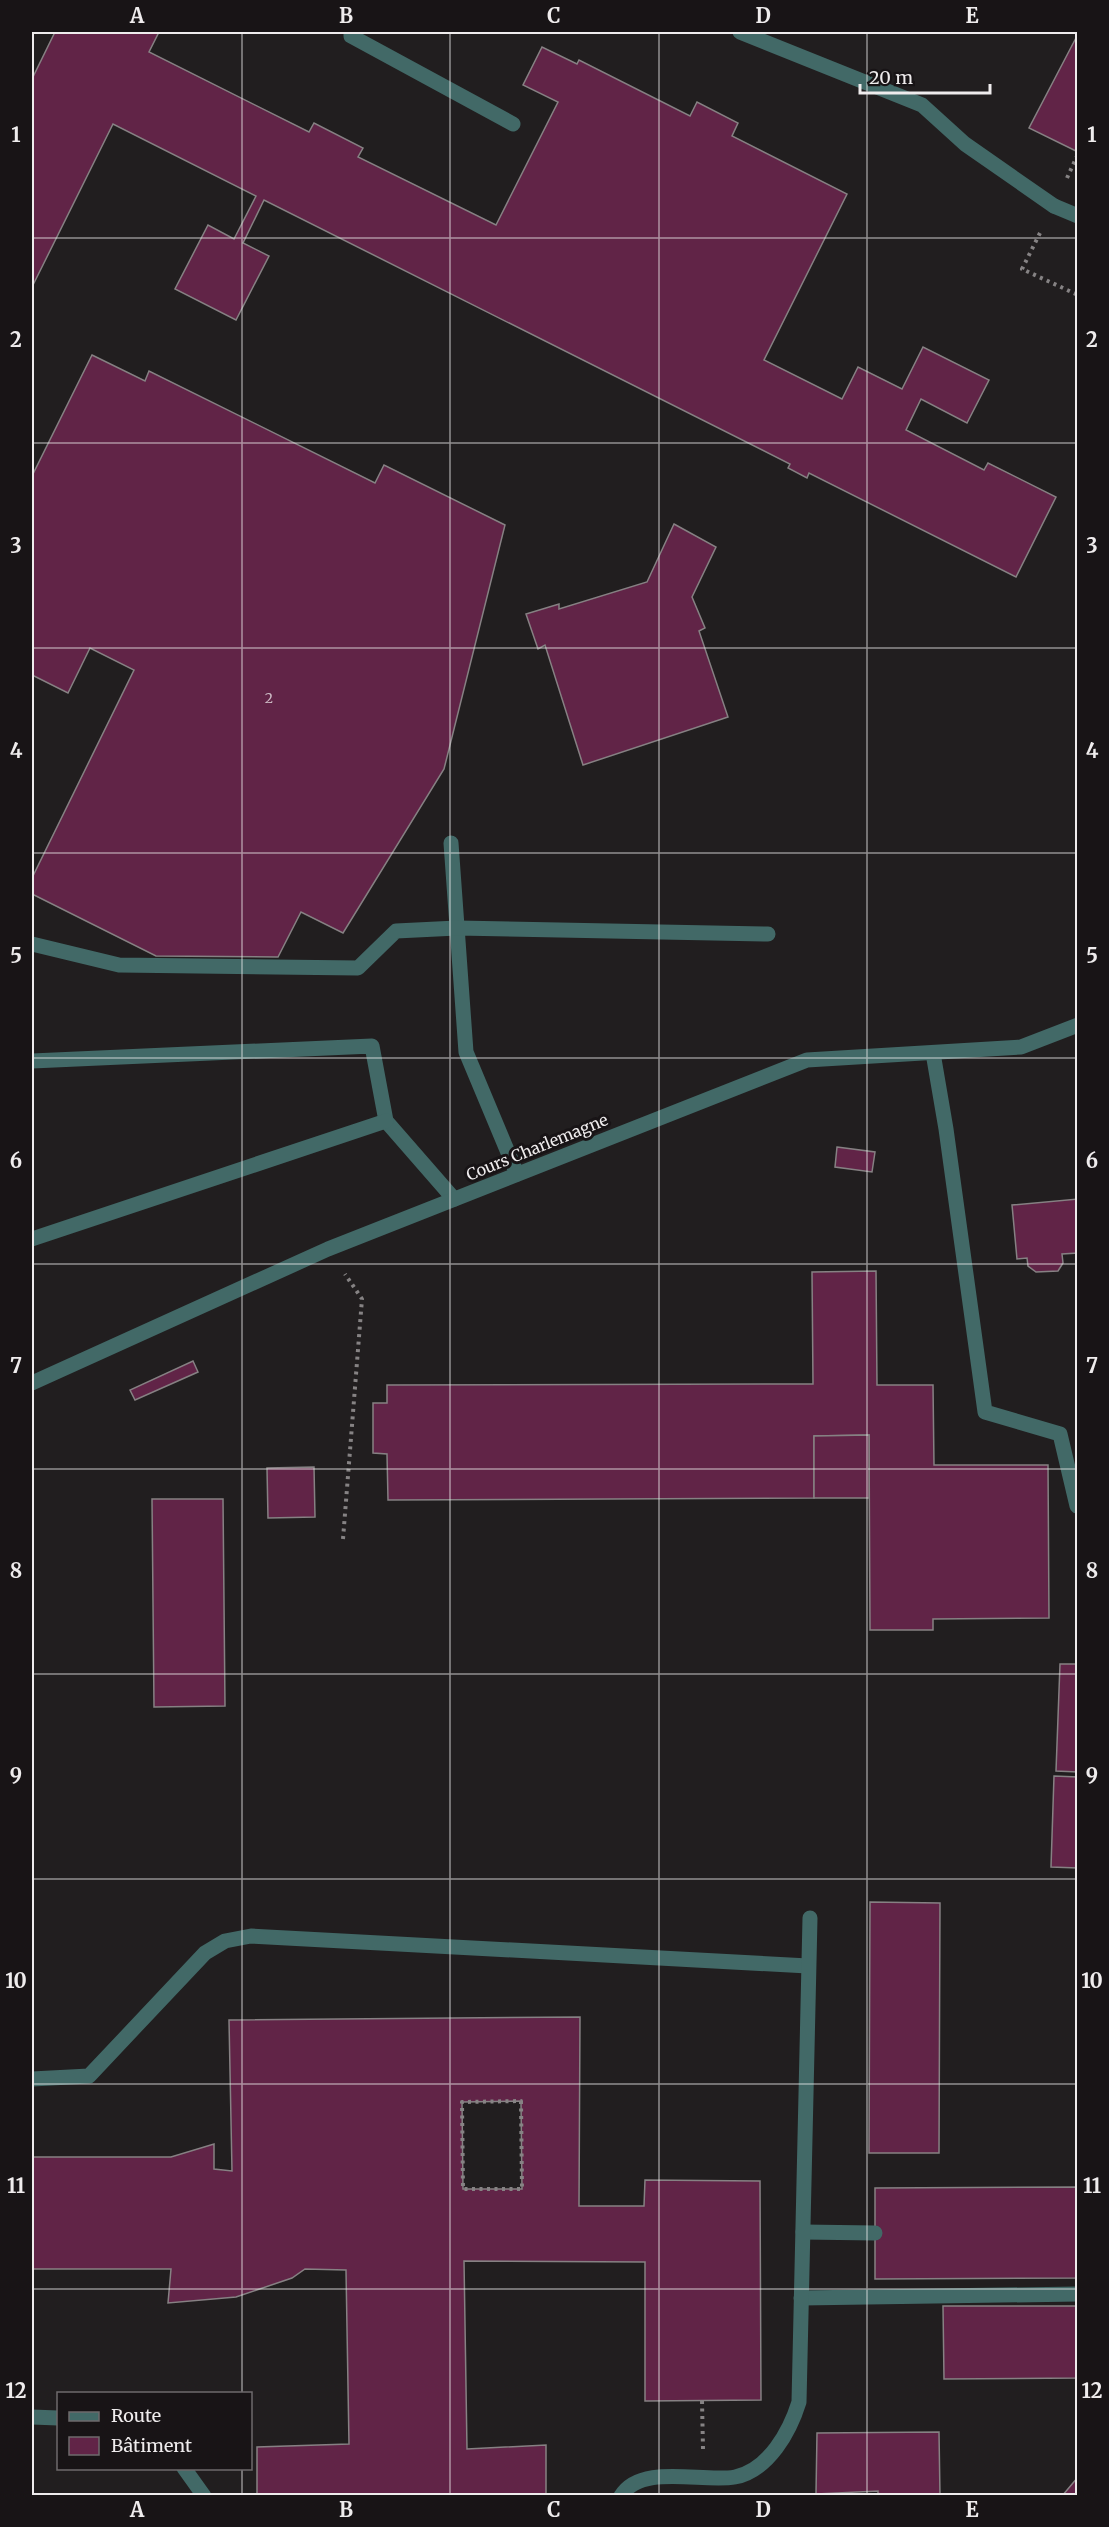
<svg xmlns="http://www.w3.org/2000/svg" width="1109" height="2527" viewBox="0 0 1109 2527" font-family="Merriweather,serif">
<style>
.building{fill:#612447;stroke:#868183;stroke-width:1.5;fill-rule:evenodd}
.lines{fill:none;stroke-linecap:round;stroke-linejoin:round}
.path{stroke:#868384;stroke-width:4;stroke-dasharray:3 4.5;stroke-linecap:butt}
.lane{stroke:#426967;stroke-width:15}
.street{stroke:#426967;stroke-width:15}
.grid{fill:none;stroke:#efeced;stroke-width:1.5;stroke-opacity:0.55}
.labels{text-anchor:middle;stroke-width:6;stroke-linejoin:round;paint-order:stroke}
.number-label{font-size:14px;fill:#ccbac4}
.street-label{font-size:16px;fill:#efeced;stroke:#181416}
.neatline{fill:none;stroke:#efeced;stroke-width:2}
.grid-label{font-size:20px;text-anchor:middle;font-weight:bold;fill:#efeced}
</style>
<rect width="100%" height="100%" fill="#211e1f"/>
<g class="building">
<polygon points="55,32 159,32 149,52 309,132 314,123 363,148 358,157 496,225 558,102 523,85 542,47 577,64 579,60 690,116 697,102 738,123 732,136 847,194 764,360 842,399 858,367 902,389 923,347 989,380 967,423 921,399 906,430 984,470 988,463 1056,497 1016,577 809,473 807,478 788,468 790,464 264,200 243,243 269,256 236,320 175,289 208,225 234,239 256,196 113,124 32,287 32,79"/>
<polygon points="1078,34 1078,152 1029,128"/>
<polygon points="92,355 145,381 149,371 375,483 384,465 505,525 444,769 343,933 301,912 278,957 156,956 32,894 32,878 134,670 90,648 68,693 32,675 32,476"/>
<polygon points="674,524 716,547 692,597 705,628 699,631 728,717 583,765 545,645 538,649 526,614 559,604 559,609 647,582"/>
<polygon points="837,1147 875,1152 872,1172 835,1167"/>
<polygon points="1078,1199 1078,1253 1062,1254 1063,1263 1058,1271 1036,1272 1028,1266 1027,1258 1017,1259 1012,1205"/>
<polygon points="876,1271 877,1385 933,1385 934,1465 1048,1465 1049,1618 933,1619 933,1630 870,1630 869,1435 814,1436 814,1498 388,1500 387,1454 373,1453 373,1403 387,1403 387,1385 813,1384 812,1272"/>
<polygon points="193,1361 198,1372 135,1400 130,1390"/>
<polygon points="869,1435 869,1498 814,1498 814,1436"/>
<polygon points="314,1467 315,1517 268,1518 267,1468"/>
<polygon points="152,1499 223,1499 225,1706 154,1707"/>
<polygon points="1060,1664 1078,1664 1078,1772 1056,1771"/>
<polygon points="1054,1776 1078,1777 1078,1868 1051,1867"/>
<polygon points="870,1902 940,1903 939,2153 869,2153"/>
<path d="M 580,2017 L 579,2206 L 644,2206 L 645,2180 L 760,2181 L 761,2400 L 645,2401 L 645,2262 L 464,2261 L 467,2449 L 546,2445 L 546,2496 L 257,2496 L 257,2447 L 349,2444 L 346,2270 L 305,2269 L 292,2278 L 236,2297 L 168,2303 L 171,2269 L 32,2269 L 32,2157 L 171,2157 L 214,2144 L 214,2169 L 232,2171 L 229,2020 ZM 521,2101 L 522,2189 L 463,2189 L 462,2102 Z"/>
<polygon points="1078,2187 1078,2278 875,2279 875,2188"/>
<polygon points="943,2306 1078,2306 1078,2378 944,2379"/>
<polygon points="939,2432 940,2496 878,2496 878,2491 816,2494 817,2433"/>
<polygon points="1078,2477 1078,2496 1062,2496"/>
</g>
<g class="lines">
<g class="path">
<polyline points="1067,178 1078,154"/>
<polyline points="1040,233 1022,269 1078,295"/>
<polyline points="343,1539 362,1299 345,1274"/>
<polygon points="521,2101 522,2189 463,2189 462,2102"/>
<polyline points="702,2401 703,2449"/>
</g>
<g class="lane">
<polyline points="351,32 351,36 513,124"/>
<polyline points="740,32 922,105 965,144 1054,206"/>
<polyline points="451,843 466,1052 517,1174"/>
<polyline points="32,944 119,965 358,968 396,931 457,928 768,934"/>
<polyline points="933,1053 946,1129 985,1412 1060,1434 1077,1506"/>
<polyline points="32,1061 372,1046 386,1121 454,1199"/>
<polyline points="32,1239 386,1121"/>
<polyline points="803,2232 875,2233"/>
<polyline points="801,2298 1078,2294"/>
</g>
<g class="street">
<polyline points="1054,206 1078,216"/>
<polyline points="32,1383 328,1249 807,1060 1021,1047 1078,1025"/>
<polyline points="32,2079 89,2076 205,1953 225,1941 251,1936 808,1966"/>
<polyline points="32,2417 58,2418"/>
<polyline points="184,2468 204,2496"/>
<path d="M 621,2496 C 641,2463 703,2483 735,2477 C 769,2470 790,2431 799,2402 L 810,1918"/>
</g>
</g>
<path class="grid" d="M 242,32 L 242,2394M 450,32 L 450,2496M 659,32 L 659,2496M 867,32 L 867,2496M 32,238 L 1078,238M 32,443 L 1078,443M 32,648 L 1078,648M 32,853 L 1078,853M 32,1058 L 1078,1058M 32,1264 L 1078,1264M 32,1469 L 1078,1469M 32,1674 L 1078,1674M 32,1879 L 1078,1879M 32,2084 L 1078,2084M 32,2289 L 1078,2289M 242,2468 L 242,2496"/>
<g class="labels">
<g class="number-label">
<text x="269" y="703">2</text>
</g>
<g class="street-label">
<text transform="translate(537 1147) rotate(-22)" y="6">Cours Charlemagne</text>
</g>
</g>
<rect width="1109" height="2527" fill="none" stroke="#181416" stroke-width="66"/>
<rect x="57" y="2392" width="195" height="78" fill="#181416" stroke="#6e6a6c" stroke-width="1.5"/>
<rect x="69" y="2412" width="30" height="9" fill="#426967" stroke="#6e6a6c" stroke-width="1.5"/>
<text x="111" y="2422" font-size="18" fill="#efeced">Route</text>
<rect x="69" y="2437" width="30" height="18" fill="#612447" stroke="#6e6a6c" stroke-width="1.5"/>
<text x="111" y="2452" font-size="18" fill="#efeced">Bâtiment</text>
<path d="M860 84v9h130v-9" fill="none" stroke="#efeced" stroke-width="3"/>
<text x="869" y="84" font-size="18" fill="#efeced" stroke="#181416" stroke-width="4.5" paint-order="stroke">20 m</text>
<rect x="33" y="33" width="1043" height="2461" class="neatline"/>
<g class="grid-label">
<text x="137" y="23">A</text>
<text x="346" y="23">B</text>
<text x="554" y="23">C</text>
<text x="763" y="23">D</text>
<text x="972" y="23">E</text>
<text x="16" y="142">1</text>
<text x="1092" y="142">1</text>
<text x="16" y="347">2</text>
<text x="1092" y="347">2</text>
<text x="16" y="553">3</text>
<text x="1092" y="553">3</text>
<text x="16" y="758">4</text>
<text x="1092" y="758">4</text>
<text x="16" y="963">5</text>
<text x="1092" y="963">5</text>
<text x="16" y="1168">6</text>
<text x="1092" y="1168">6</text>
<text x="16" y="1373">7</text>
<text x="1092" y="1373">7</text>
<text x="16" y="1578">8</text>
<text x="1092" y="1578">8</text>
<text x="16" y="1783">9</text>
<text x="1092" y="1783">9</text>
<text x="16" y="1988">10</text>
<text x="1092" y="1988">10</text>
<text x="16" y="2193">11</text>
<text x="1092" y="2193">11</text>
<text x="16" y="2398">12</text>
<text x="1092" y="2398">12</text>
<text x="137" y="2517">A</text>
<text x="346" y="2517">B</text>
<text x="554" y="2517">C</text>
<text x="763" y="2517">D</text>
<text x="972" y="2517">E</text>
</g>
</svg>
